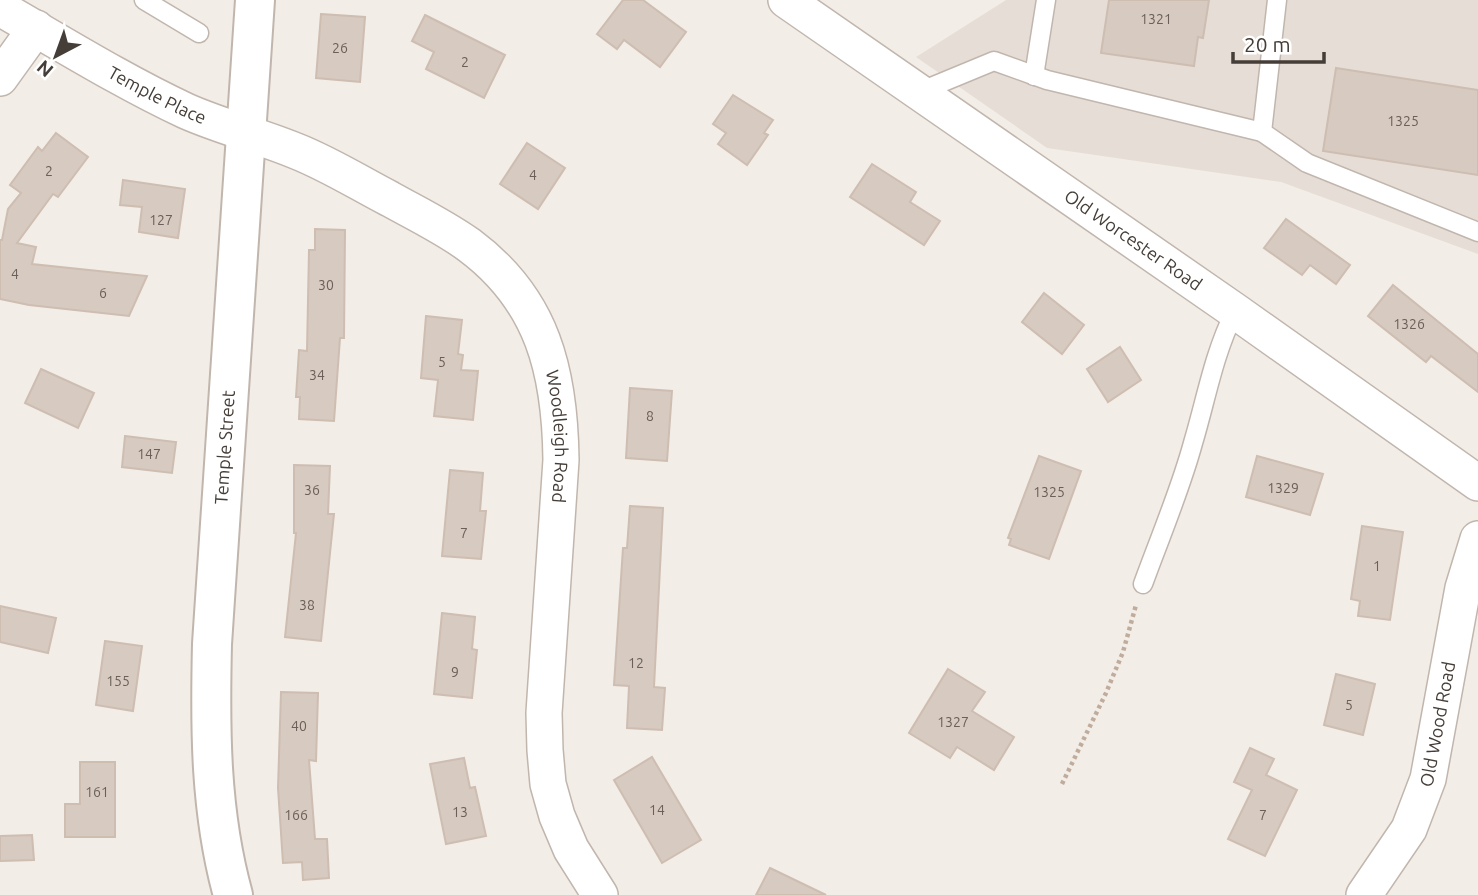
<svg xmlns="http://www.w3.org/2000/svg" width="1478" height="895" viewBox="0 0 1478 895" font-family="Ubuntu,sans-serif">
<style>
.residential{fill:#e6ded6}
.building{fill:#d7cac0;stroke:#cebdb1;stroke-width:2}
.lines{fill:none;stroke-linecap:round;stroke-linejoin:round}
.service-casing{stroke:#c1b6ad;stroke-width:21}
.minor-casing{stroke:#c1b6ad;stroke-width:38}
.tertiary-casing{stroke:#c1b6ad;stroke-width:42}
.path{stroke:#bfac9c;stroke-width:4.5;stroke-dasharray:3.5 3.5;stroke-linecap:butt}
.service{stroke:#fff;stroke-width:18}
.minor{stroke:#fff;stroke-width:35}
.tertiary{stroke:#fff;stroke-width:38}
.labels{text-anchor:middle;stroke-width:5;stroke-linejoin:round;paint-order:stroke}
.number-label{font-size:14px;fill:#6a6059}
.street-label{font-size:18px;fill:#453d37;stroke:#fff}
</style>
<rect width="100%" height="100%" fill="#f3ede7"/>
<polygon class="residential" points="1006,0 1478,0 1478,254 1281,182 1047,148 916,57"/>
<g class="building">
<polygon points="623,0 643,0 686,32 660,67 624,40 617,49 597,34"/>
<polygon points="1109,0 1209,0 1203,38 1198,37 1194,66 1101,53"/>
<polygon points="321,14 365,17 360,82 316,78"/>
<polygon points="425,15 505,55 484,98 426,69 434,52 412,41"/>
<polygon points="1336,68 1478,90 1478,175 1323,151"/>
<polygon points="733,95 773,120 764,133 768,135 747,165 718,144 726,133 713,124"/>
<polygon points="56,133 88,157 58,197 53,194 17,243 36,247 32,264 147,276 129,316 29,305 0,299 0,240 2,240 8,209 21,193 10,185 38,147 42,151"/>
<polygon points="527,143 565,168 538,209 500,184"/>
<polygon points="872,164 916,192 910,202 940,221 924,245 850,197"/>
<polygon points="123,180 185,189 178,238 139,232 142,207 120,205"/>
<polygon points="1286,219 1350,265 1336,284 1310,265 1302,275 1264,248"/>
<polygon points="315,229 345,230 344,338 340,338 334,421 299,419 300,397 296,397 299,350 307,351 309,250 315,250"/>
<polygon points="1393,285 1478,354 1478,392 1431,356 1426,362 1368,316"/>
<polygon points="1044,293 1084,325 1062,354 1022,322"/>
<polygon points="426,316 462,320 458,354 463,355 461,370 478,371 473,420 434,416 438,380 421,378"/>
<polygon points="1120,347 1141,380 1108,402 1087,369"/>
<polygon points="41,369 94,393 78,428 25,403"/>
<polygon points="630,388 672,391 667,461 626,458"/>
<polygon points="125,436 176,442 172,473 122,467"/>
<polygon points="1039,456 1081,471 1049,559 1009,545 1011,539 1008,538"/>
<polygon points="1257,456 1323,474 1310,515 1246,497"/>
<polygon points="294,465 330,466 328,514 334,514 321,641 285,637 296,533 294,533"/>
<polygon points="450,470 483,473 480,511 486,511 481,559 442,556"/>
<polygon points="630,506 663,508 654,687 665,688 662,730 627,728 629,686 614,685 623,548 627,548"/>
<polygon points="1362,526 1403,532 1390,620 1358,616 1360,601 1351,599"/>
<polygon points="0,606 56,618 48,653 0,642"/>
<polygon points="442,613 475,617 472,649 477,650 472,698 434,694"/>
<polygon points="105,641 142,646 133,711 96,705"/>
<polygon points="948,669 985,692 972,711 1014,737 994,770 957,747 950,758 909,733"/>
<polygon points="1336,674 1375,684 1363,735 1324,725"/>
<polygon points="281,692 318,693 316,761 309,760 315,839 327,839 329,878 303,880 302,862 283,863 278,788"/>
<polygon points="1250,748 1274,759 1266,775 1297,790 1265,856 1228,839 1252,790 1234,782"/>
<polygon points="652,757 701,840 662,863 614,780"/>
<polygon points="464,758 470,788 475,787 486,836 446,844 430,764"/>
<polygon points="80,762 115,762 115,837 65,837 65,804 80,804"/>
<polygon points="32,835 34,860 0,861 0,836"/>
<polygon points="770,868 826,895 756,895"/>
</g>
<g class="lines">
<g class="service-casing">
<g id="service">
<polyline points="144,0 199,33"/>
<polyline points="1034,76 1046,0"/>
<polyline points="919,92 994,61 1047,80 1262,132 1277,0"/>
<polyline points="1262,132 1307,163 1478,232"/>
<path d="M 1143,584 C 1160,537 1180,491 1193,443 C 1207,396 1213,356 1235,311"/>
</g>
</g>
<g class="minor-casing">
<g id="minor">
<path id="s1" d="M 786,0 L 1235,311 L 1478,483"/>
<path id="s2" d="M 0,8 C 61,43 122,81 186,111 C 222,127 260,136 296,151 C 329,164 359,183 390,199 C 417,214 444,227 469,245 C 543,300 560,372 561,460 L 544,713 L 545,750 L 548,784 L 557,816 L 571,849 L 600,895"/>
<polyline points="0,78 36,28"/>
<path id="s3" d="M 1364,895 L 1409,829 L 1428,779 L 1463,588 L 1478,539"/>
</g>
</g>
<g class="tertiary-casing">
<g id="tertiary">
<path id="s4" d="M 233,895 C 210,812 210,729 212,644 L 255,0"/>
</g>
</g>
<polyline class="path" points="1062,784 1106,693 1123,652 1136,605"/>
<use href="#service" class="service"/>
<use href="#minor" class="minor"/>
<use href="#tertiary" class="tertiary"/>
</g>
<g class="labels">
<g class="number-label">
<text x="1156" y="24">1321</text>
<text x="340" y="53">26</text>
<text x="465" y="67">2</text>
<text x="1403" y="126">1325</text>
<text x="49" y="176">2</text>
<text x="533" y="180">4</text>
<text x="161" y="225">127</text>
<text x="15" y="279">4</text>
<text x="326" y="290">30</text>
<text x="103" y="298">6</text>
<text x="1409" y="329">1326</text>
<text x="442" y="367">5</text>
<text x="317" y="380">34</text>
<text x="650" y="421">8</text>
<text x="149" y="459">147</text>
<text x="1283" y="493">1329</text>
<text x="312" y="495">36</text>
<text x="1049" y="497">1325</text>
<text x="464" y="538">7</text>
<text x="1377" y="571">1</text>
<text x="307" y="610">38</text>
<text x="636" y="668">12</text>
<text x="455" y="677">9</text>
<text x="118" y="686">155</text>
<text x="1349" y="710">5</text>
<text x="953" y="727">1327</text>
<text x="299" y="731">40</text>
<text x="97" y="797">161</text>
<text x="657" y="815">14</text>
<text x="460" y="817">13</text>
<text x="296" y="820">166</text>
<text x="1263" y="820">7</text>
</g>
<g class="street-label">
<text dy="6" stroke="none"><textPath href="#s2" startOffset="180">Temple Place</textPath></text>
<text dy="6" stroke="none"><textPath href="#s1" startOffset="422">Old Worcester Road</textPath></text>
<text dy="6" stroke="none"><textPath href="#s2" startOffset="747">Woodleigh Road</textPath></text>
<text dy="6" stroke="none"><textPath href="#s4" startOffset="450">Temple Street</textPath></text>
<text dy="6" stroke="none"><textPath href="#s3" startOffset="189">Old Wood Road</textPath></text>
</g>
</g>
<g transform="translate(56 56) rotate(221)" stroke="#ffffff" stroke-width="5" paint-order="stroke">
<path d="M0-5L12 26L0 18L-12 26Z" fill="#453d37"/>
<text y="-10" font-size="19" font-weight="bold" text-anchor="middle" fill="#453d37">N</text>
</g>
<path d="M1233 52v10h91v-10" fill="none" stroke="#453d37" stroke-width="3.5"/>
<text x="1244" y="52" font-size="21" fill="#453d37" stroke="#ffffff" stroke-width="5" paint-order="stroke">20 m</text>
</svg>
